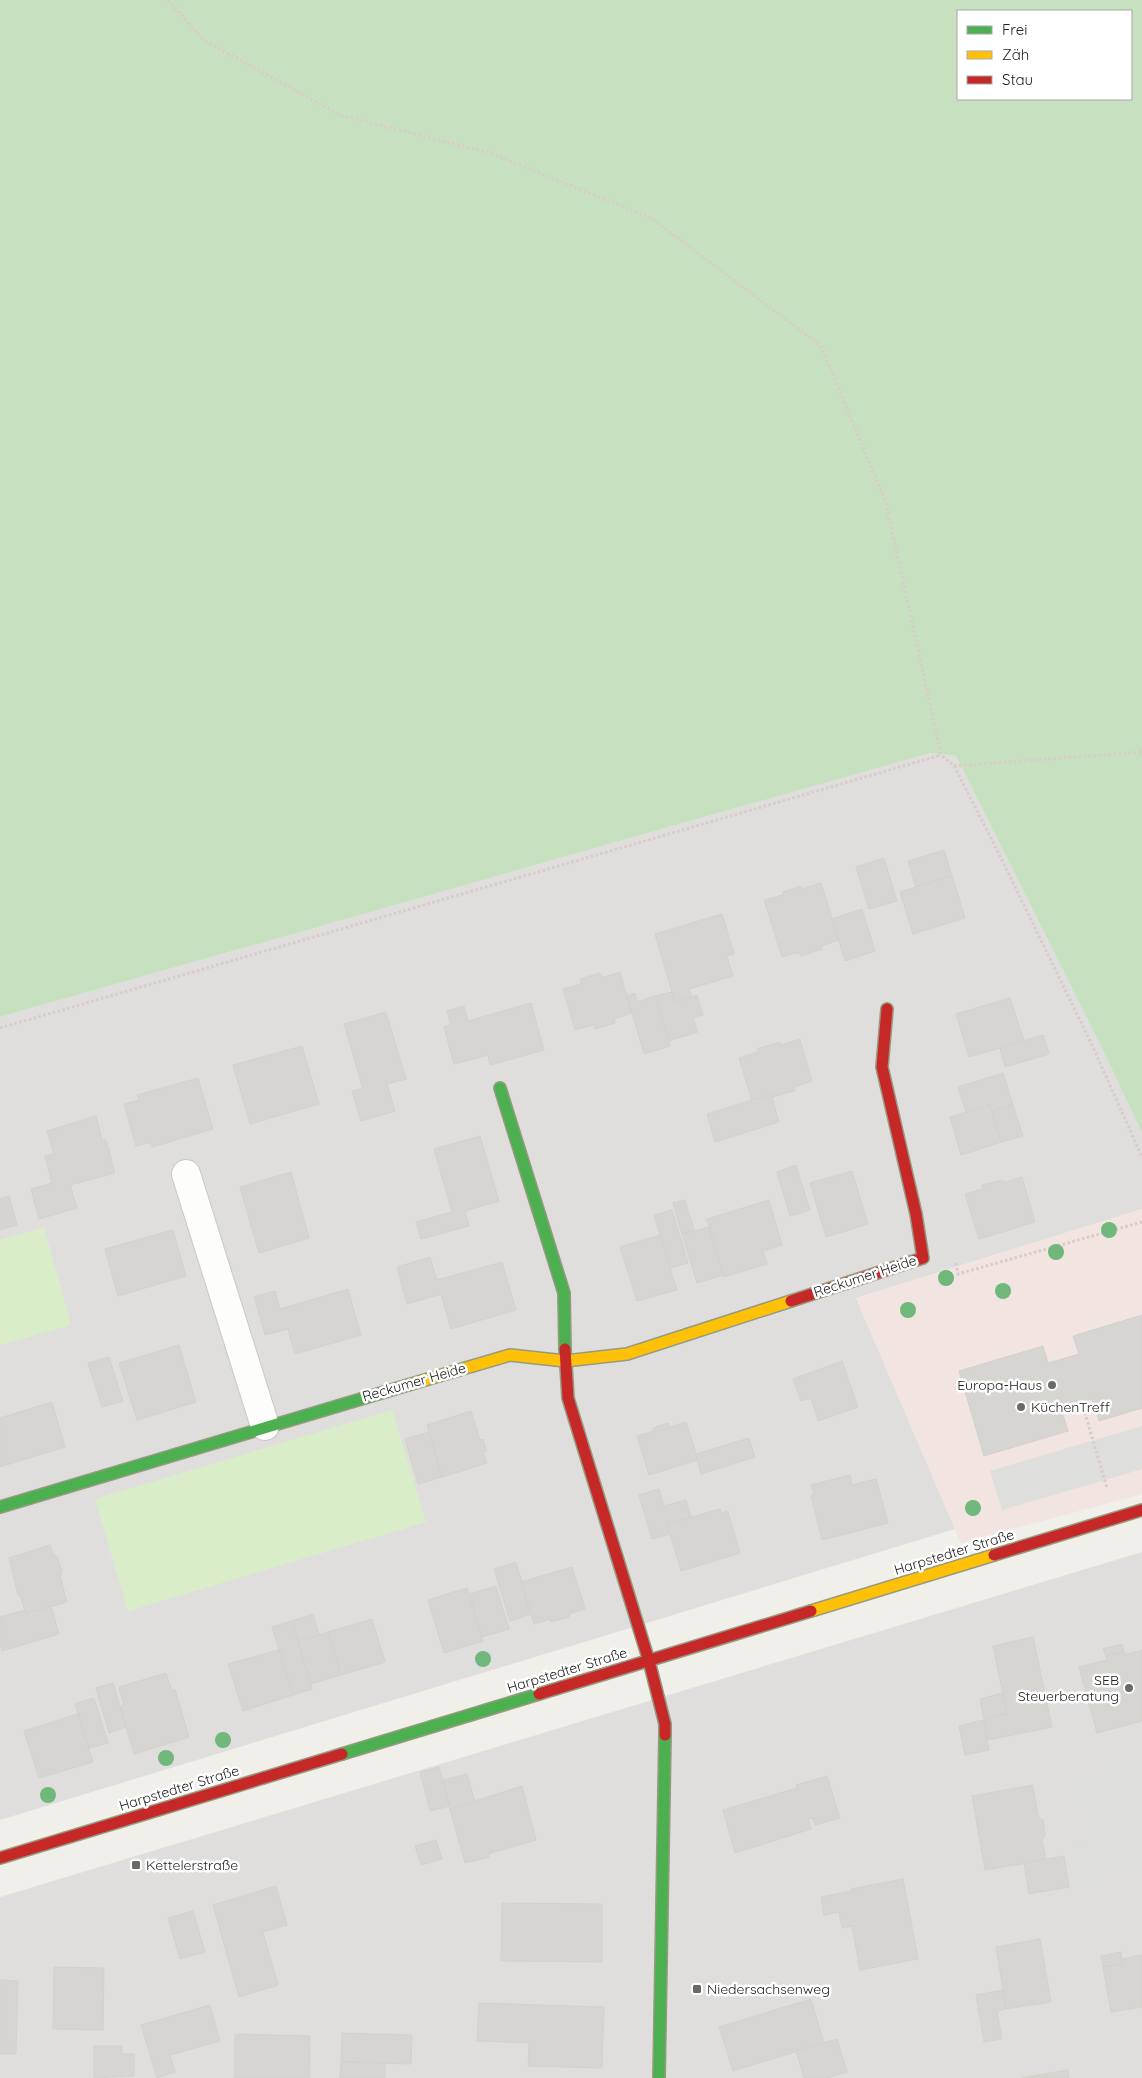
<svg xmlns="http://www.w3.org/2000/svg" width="1142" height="2078" viewBox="0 0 1142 2078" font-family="Quicksand,sans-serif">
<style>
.residential{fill:#dfdedc}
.commercial{fill:#f2e4e0}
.religious{fill:#dededc}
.grass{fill:#d9eec8}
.forest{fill:#c7e0bf;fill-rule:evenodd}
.building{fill:#d7d5d1;stroke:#d3d1cb}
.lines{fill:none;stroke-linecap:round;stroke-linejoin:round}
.street-casing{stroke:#c9c8c6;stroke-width:30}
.fast-casing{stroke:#969b80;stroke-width:14}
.slow-casing{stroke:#969b80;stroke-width:14}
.jam-casing{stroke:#969b80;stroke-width:14}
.path{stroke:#d9ccc8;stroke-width:3;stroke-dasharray:2.5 2.5;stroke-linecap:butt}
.street{stroke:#fdfdfc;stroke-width:28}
.fast{stroke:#4caf50;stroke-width:11}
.slow{stroke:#ffc107;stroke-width:11}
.jam{stroke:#c62828;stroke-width:11}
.tree{fill:#6fb77a}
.poi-dot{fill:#6a6a68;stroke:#fff;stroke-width:2}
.labels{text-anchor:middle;stroke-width:5;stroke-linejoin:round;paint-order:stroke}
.street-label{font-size:14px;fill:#222;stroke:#fff}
.poi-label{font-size:14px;fill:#222;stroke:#fff;text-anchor:start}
</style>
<rect width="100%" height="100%" fill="#f0efea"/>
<g class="residential">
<polygon points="929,753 956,756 1098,1040 1142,1133 1142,1209 856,1298 955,1529 0,1820 0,1017"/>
<polygon points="1142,1552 1142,2078 0,2078 0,1897"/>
</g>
<polygon class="commercial" points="1142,1209 1142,1494 961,1543 856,1298"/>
<g class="religious">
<polygon points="1142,1426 1142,1469 1002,1510 990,1471"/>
<polygon points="1142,1764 1142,1871 1075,1883 1072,1849 1089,1845 1077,1776"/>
</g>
<g class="grass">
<polygon points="44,1227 71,1325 0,1345 0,1240"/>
<polygon points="392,1410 426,1522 128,1611 95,1499"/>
</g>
<path class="forest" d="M 0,0 L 1142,0 L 1142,1133 L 1098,1040 L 956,756 L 930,753 L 0,1017 ZM 958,11 L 1131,11 L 1131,99 L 958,99 Z"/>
<g class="building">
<polygon points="944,850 952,876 916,887 908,861"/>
<polygon points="884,858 897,901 869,909 856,867"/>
<polygon points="952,876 965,918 913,934 900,892"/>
<polygon points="821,883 839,940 821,946 822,949 801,956 799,952 782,957 764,900 783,895 783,892 801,886 802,889"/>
<polygon points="862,909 875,951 845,961 832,919"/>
<polygon points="722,914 734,954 727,956 733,976 689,989 692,997 675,1002 655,934"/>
<polygon points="620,972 632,1013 614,1019 615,1023 595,1029 594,1025 575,1030 563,989 581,984 580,979 600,973 602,978"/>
<polygon points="672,992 675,1002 697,995 703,1015 693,1017 698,1032 668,1041 655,996"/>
<polygon points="635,993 637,1002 655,996 670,1046 644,1054 627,996"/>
<polygon points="1010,998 1024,1041 969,1057 956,1014"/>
<polygon points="531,1003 544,1050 490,1065 488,1055 454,1064 444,1027 451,1025 447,1011 464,1006 468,1021"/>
<polygon points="386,1012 406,1079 387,1084 395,1111 361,1121 352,1091 363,1089 344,1024"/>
<polygon points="1043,1035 1049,1054 1005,1067 1000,1048"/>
<polygon points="800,1039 812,1081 794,1087 795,1091 772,1097 771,1094 752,1100 739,1058 758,1052 757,1049 780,1042 781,1045"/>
<polygon points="302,1046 319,1104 250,1124 233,1065"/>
<polygon points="1003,1073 1013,1105 992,1111 990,1105 966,1112 958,1087"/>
<polygon points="198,1078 213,1129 152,1147 151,1142 136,1146 124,1104 139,1100 137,1095"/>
<polygon points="771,1094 779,1122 715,1142 707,1114"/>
<polygon points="990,1105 1001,1142 961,1155 950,1117"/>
<polygon points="1013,1105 1023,1136 1001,1142 992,1111"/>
<polygon points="96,1116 102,1140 106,1140 115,1173 70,1185 77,1208 39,1219 31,1189 52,1183 45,1156 54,1154 47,1131"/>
<polygon points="480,1136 499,1201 465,1211 469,1226 421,1239 416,1222 452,1212 434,1149"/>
<polygon points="796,1165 810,1210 790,1216 777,1172"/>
<polygon points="852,1171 868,1224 826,1237 810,1183"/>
<polygon points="291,1172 309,1238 259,1253 240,1187"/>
<polygon points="1022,1177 1035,1222 979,1239 965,1194 983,1189 982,1185 1003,1180 1003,1183"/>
<polygon points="9,1196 17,1225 0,1230 0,1199"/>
<polygon points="685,1200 694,1230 682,1234 673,1203"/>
<polygon points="769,1200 782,1245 763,1251 767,1264 724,1277 707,1219"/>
<polygon points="672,1210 688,1263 670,1268 654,1215"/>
<polygon points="709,1227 723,1275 697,1283 682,1234"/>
<polygon points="173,1230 186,1276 118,1296 105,1249"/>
<polygon points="660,1235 677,1290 637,1301 620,1247"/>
<polygon points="430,1257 437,1280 502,1262 516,1310 451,1329 441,1294 407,1304 397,1267"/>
<polygon points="348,1289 361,1335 295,1354 288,1329 265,1335 254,1297 275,1291 280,1309"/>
<polygon points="1142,1315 1142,1408 1099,1421 1092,1399 1061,1408 1068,1431 984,1456 959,1371 1043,1346 1048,1363 1079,1354 1073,1336"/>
<polygon points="179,1345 196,1402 137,1420 119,1363"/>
<polygon points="109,1357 123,1401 102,1407 88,1363"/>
<polygon points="842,1361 858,1407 818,1421 811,1398 801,1401 793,1379"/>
<polygon points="52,1402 65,1447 0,1467 0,1418"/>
<polygon points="471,1411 480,1440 483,1439 486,1451 483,1452 487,1463 442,1477 427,1425"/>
<polygon points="686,1422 698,1460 649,1475 637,1436 654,1431 653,1428 668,1423 670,1427"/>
<polygon points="429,1432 442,1477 418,1484 405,1439"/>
<polygon points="749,1438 755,1457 701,1474 696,1454"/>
<polygon points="850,1475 852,1485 876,1479 888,1523 822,1540 811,1496 814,1495 811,1485"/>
<polygon points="659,1489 664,1506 686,1500 691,1517 667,1524 670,1534 652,1539 639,1495"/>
<polygon points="720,1509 721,1513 728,1511 740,1553 681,1571 667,1524"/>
<polygon points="50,1545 53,1554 57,1557 62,1571 60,1576 67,1602 26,1614 20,1595 18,1595 9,1558"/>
<polygon points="516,1562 531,1614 510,1621 494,1569"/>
<polygon points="572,1567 585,1609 569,1614 569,1617 551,1622 550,1619 534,1624 521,1582"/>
<polygon points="496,1586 509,1629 482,1637 469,1594"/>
<polygon points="467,1588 483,1641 444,1653 428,1600"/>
<polygon points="51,1606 59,1634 2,1651 0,1642 0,1617 25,1610 26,1614"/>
<polygon points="313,1614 319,1635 298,1641 292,1621"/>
<polygon points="372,1619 385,1662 341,1675 328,1632"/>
<polygon points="292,1621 312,1689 293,1695 272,1627"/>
<polygon points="328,1632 341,1675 311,1684 298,1641"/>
<polygon points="1033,1637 1052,1727 988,1740 984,1719 1007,1714 993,1646"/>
<polygon points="1122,1644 1124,1652 1106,1656 1103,1649"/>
<polygon points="279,1650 293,1695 243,1711 228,1664"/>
<polygon points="1142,1650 1142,1721 1097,1733 1079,1667 1107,1660 1106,1656 1124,1652 1124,1655"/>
<polygon points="166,1673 172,1691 175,1689 189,1737 134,1754 120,1706 124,1705 119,1687"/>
<polygon points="113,1683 126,1727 109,1733 96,1688"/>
<polygon points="1003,1693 1007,1714 984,1719 980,1699"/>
<polygon points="94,1698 108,1743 89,1748 75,1704"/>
<polygon points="78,1714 93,1762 39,1778 24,1731"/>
<polygon points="983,1720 989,1750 965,1755 959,1726"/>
<polygon points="439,1767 450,1806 430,1811 420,1772"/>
<polygon points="467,1774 475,1802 450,1809 443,1780"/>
<polygon points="827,1776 840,1818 815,1825 813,1818 808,1819 811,1829 735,1853 723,1810 797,1788 796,1785"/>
<polygon points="1033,1785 1038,1817 1043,1820 1045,1835 1042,1840 1046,1860 985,1870 972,1796"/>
<polygon points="522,1786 536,1840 488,1854 489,1857 465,1863 450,1809"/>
<polygon points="436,1840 442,1859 421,1865 415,1846"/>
<polygon points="1064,1856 1069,1887 1029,1894 1024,1863"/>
<polygon points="903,1879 918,1959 860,1970 852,1926 842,1928 839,1912 824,1915 821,1897 851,1891 851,1889"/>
<polygon points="276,1886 287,1925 263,1932 278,1985 239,1997 213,1905"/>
<polygon points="502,1903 602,1904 602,1962 501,1961"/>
<polygon points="193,1911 205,1952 180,1959 168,1918"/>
<polygon points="1040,1939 1051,2002 1006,2009 996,1947"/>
<polygon points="1121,1952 1122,1964 1103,1967 1101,1956"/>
<polygon points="1142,1955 1142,2007 1111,2012 1103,1967 1122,1964 1122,1959"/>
<polygon points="54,1967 104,1968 103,2030 53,2029"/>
<polygon points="0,1980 18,1981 16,2054 0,2054"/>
<polygon points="1003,1990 1006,2009 997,2011 1002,2039 984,2042 976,1995"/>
<polygon points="811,1999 824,2043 733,2071 719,2027"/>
<polygon points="479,2003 604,2007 602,2068 528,2066 529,2043 477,2041"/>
<polygon points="210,2005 220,2041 170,2055 175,2072 157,2078 141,2025"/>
<polygon points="342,2033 412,2035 411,2064 341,2062"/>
<polygon points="235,2034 310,2036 309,2078 235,2078"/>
<polygon points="837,2039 847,2072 828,2078 804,2078 796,2051"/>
<polygon points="94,2046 122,2046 122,2054 134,2054 134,2076 94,2078"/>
<polygon points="341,2062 385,2063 385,2078 340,2078"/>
<polygon points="1068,2070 1069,2078 1021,2078"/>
</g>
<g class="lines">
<g class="street-casing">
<polyline id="street" points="186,1174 265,1426"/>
</g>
<g class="fast-casing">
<g id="fast">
<polyline points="500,1088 564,1293 565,1349"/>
<polyline points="0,1507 408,1385"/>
<polyline points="342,1754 539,1694"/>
<polyline points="659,2078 665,1735"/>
</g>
</g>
<g class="slow-casing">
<g id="slow">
<polyline points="408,1385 510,1355 565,1361 627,1354 791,1301"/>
<polyline points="811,1611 994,1555"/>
</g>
</g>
<g class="jam-casing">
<g id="jam">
<polyline points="791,1301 923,1258 916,1214 882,1067 887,1009"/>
<polyline points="565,1349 568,1398 649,1661 665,1724 665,1735"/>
<polyline points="994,1555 1142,1510"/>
<polyline points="539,1694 811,1611"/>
<polyline points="0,1858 342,1754"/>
</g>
</g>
<g class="path">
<polyline points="168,0 204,40 340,115 490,153 651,218 821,346 886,503 941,755 954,766 997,850 1092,1045 1142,1157"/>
<polyline points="954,766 1142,752"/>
<polyline points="0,1028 941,755"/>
<polyline points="956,1263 958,1274 1142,1222"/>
<polyline points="1082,1403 1107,1488"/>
</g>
<use href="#street" class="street"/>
<use href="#fast" class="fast"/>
<use href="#slow" class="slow"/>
<use href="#jam" class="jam"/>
</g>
<g class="tree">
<circle cx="1109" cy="1230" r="8"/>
<circle cx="1056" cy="1252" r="8"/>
<circle cx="946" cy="1278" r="8"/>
<circle cx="1003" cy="1291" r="8"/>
<circle cx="908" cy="1310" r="8"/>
<circle cx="973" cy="1508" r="8"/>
<circle cx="483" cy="1659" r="8"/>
<circle cx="223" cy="1740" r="8"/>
<circle cx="166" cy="1758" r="8"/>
<circle cx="48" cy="1795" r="8"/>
</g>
<g class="poi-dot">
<circle cx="1052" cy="1385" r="5"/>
<circle cx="1021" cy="1407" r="5"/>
<circle cx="1129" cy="1688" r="5"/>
<rect x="131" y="1860" width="10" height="10" rx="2.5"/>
<rect x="692" y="1984" width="10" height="10" rx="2.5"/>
</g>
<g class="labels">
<g class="street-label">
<text transform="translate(865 1276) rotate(-18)" y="5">Reckumer Heide</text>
<text transform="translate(414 1382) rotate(-16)" y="5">Reckumer Heide</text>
<text transform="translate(954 1552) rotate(-17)" y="5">Harpstedter Straße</text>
<text transform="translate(567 1670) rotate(-17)" y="5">Harpstedter Straße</text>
<text transform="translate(179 1788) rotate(-17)" y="5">Harpstedter Straße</text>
</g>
<g class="poi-label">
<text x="1042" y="1390" text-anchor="end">Europa-Haus</text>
<text x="1031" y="1412">KüchenTreff</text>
<text x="1119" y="1685" text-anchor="end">SEB<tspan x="1119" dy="16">Steuerberatung</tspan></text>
<text x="146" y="1870">Kettelerstraße</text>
<text x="707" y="1994">Niedersachsenweg</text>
</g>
</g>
<rect x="957" y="10" width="175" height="90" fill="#ffffff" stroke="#a7a7a7"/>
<rect x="967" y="26" width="25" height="8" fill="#4caf50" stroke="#a7a7a7"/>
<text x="1002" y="35" font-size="15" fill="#222222">Frei</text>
<rect x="967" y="51" width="25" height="8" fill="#ffc107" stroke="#a7a7a7"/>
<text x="1002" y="60" font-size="15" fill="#222222">Zäh</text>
<rect x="967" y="76" width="25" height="8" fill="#c62828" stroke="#a7a7a7"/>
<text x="1002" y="85" font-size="15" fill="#222222">Stau</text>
</svg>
